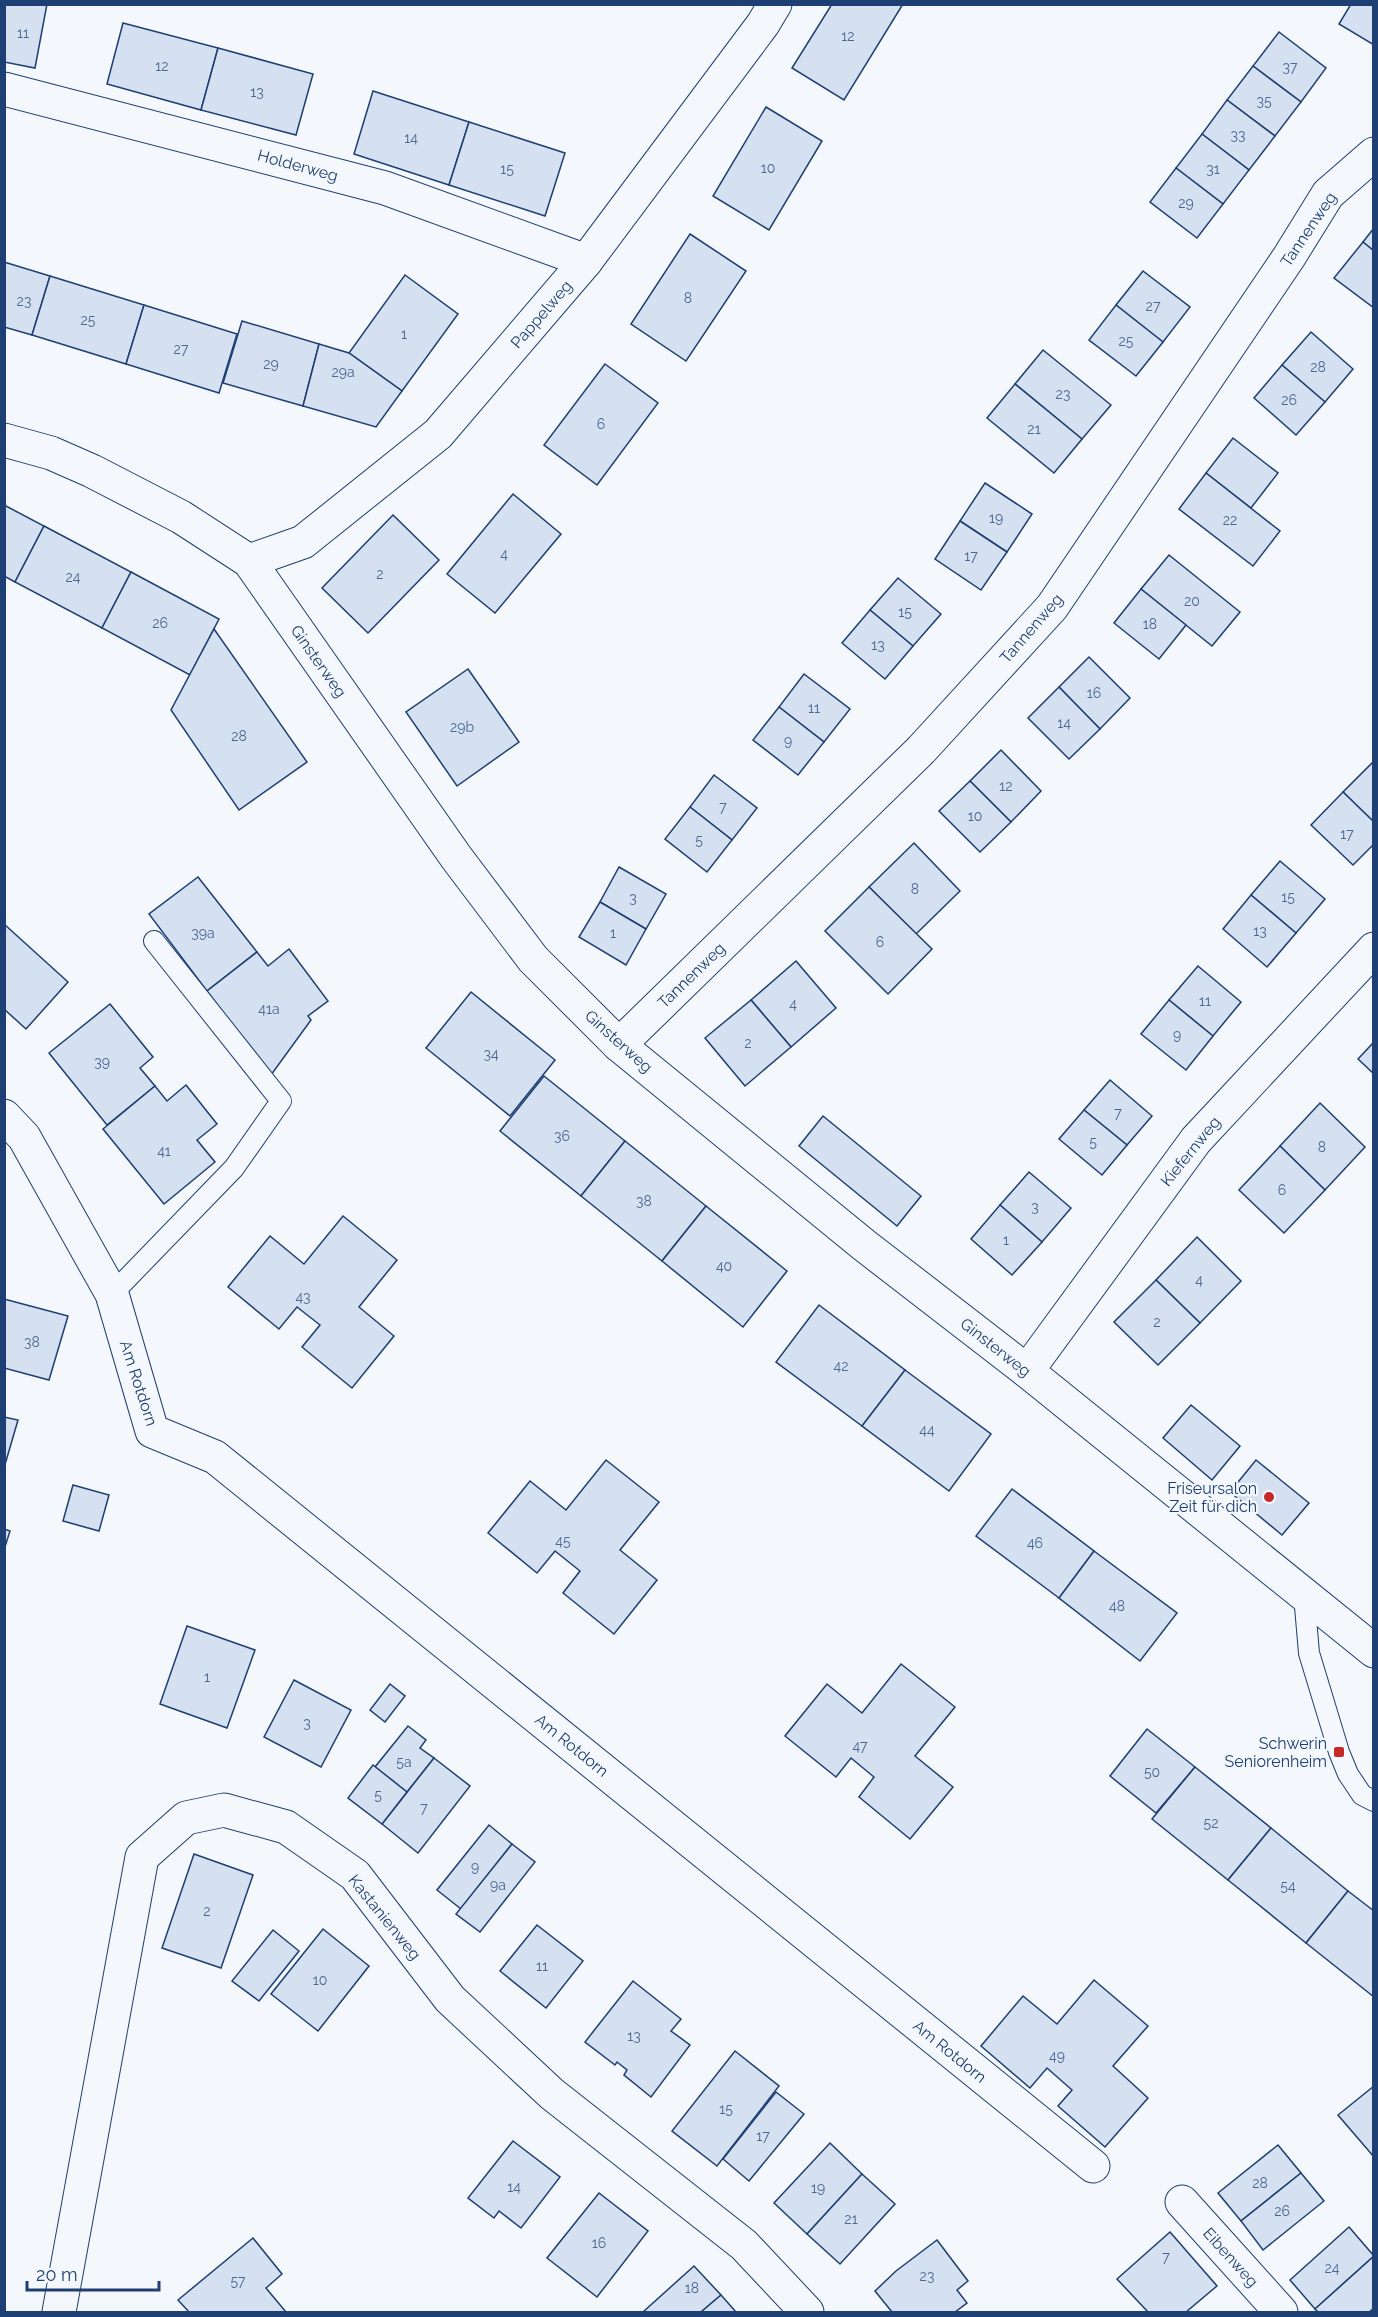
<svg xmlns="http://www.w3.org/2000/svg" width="1378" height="2317" viewBox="0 0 1378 2317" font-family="Raleway,sans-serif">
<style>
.building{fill:#d5e0f0;stroke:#1d3f73;stroke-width:1.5}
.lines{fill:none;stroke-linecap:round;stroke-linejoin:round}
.lane-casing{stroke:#1d3f73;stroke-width:22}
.street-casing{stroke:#1d3f73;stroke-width:35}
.lane{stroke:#f4f7fb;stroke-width:20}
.street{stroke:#f4f7fb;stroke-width:33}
.poi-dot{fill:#c62828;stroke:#f4f7fb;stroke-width:2}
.labels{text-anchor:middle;stroke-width:4.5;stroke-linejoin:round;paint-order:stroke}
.number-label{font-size:14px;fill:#4b6792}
.street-label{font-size:16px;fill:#1d3f73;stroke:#f4f7fb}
.poi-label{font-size:16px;fill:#1d3f73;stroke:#f4f7fb;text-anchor:end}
</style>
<rect width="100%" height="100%" fill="#f4f7fb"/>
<g class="building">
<polygon points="4,4 47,4 35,68 4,62"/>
<polygon points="832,4 903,4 844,100 792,68"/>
<polygon points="1351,4 1374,4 1374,45 1339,24"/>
<polygon points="123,23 218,48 201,110 107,84"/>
<polygon points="1279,32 1326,68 1301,102 1253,66"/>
<polygon points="218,48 313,74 296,135 201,110"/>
<polygon points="1253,66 1301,102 1275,136 1227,100"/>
<polygon points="373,91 469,122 449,185 354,154"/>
<polygon points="1227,100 1275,136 1249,170 1202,134"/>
<polygon points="766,107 822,141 769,230 713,196"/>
<polygon points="469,122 565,153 545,216 449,185"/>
<polygon points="1202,134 1249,170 1223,204 1176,168"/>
<polygon points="1176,168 1223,204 1197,238 1150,202"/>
<polygon points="1374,228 1374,251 1363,242"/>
<polygon points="690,234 746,271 686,361 631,324"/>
<polygon points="1363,242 1374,251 1374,308 1334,278"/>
<polygon points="4,262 50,276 32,335 4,327"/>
<polygon points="1143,271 1190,307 1163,342 1116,305"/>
<polygon points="405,275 458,314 402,391 349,353"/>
<polygon points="50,276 144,305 126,364 32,335"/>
<polygon points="144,305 237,334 219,393 126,364"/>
<polygon points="1116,305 1163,342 1136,376 1089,340"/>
<polygon points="242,321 319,344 303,406 223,383"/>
<polygon points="1311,332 1353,369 1325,402 1282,365"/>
<polygon points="319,344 349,353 402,391 376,427 303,406"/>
<polygon points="1043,350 1111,405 1082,439 1015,384"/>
<polygon points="605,364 658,403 597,485 544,445"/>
<polygon points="1282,365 1325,402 1296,435 1254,398"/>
<polygon points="1015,384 1082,439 1054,473 987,418"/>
<polygon points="1233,438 1278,473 1251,508 1206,473"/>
<polygon points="1206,473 1280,531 1253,566 1179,509"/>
<polygon points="985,483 1032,514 1007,552 960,521"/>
<polygon points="513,494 561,534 495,613 447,574"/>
<polygon points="4,505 44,526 15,582 4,576"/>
<polygon points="393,515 439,560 368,633 322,588"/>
<polygon points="960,521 1007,552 981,590 935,559"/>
<polygon points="44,526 131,572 102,628 15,582"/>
<polygon points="1169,555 1240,612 1212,646 1141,589"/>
<polygon points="131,572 219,619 190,675 102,628"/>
<polygon points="898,578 941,614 913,646 870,610"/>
<polygon points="1141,589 1186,625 1159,659 1114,623"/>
<polygon points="870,610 913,646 885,679 842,643"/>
<polygon points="214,629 307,762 239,810 171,710"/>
<polygon points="1089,657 1130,698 1100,729 1059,687"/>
<polygon points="468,669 519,742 457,786 406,712"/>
<polygon points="804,674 850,709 824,742 779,707"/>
<polygon points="1059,687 1100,729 1069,759 1028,718"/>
<polygon points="779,707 824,742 798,775 753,740"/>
<polygon points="1001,750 1041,791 1011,822 970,781"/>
<polygon points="1374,761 1374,822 1343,792"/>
<polygon points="714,775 757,808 732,840 690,807"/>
<polygon points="970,781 1011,822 980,852 939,811"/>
<polygon points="1343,792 1374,822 1374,844 1353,865 1311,825"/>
<polygon points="690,807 732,840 707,872 665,839"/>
<polygon points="914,843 960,891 916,934 869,887"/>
<polygon points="1280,861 1325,899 1296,933 1251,895"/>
<polygon points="619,867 666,894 646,929 600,902"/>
<polygon points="198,877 257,952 207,991 149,914"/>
<polygon points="869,887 932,949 888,994 825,931"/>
<polygon points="1251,895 1296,933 1267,967 1223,929"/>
<polygon points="600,902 646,929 626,965 579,937"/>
<polygon points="4,924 68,982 26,1029 4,1009"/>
<polygon points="289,949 328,1001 308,1016 311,1020 271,1075 207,991 257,952 268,966"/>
<polygon points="796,961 836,1008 791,1047 751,1000"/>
<polygon points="1198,966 1241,1002 1213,1036 1169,1000"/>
<polygon points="471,992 555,1060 510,1116 426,1048"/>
<polygon points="751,1000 791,1047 745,1086 705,1038"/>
<polygon points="1169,1000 1213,1036 1186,1070 1141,1034"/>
<polygon points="110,1004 153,1057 140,1068 155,1086 107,1125 49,1053"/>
<polygon points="1374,1042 1374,1074 1358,1059"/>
<polygon points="544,1076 625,1141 581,1196 500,1131"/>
<polygon points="1110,1080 1152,1116 1127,1145 1084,1110"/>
<polygon points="186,1085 217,1124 197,1140 215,1162 164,1204 103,1129 155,1086 167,1101"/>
<polygon points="1320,1103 1365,1147 1325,1190 1280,1146"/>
<polygon points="1084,1110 1127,1145 1102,1175 1059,1139"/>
<polygon points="823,1116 921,1196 897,1226 799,1146"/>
<polygon points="625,1141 706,1206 662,1261 581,1196"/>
<polygon points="1280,1146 1325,1190 1284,1233 1239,1190"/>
<polygon points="1029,1172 1071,1208 1042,1242 1000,1205"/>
<polygon points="1000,1205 1042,1242 1012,1275 971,1239"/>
<polygon points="706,1206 787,1271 743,1327 662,1261"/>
<polygon points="343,1216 397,1260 359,1307 394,1336 352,1388 302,1347 320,1325 297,1307 279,1329 228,1287 270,1236 304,1264"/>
<polygon points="1197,1237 1241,1281 1200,1323 1156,1280"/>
<polygon points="1156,1280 1200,1323 1158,1365 1114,1322"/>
<polygon points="4,1299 68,1316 49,1380 4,1368"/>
<polygon points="819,1305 905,1370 862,1426 776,1362"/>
<polygon points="905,1370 991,1434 949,1491 862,1426"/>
<polygon points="1191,1405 1240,1446 1212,1480 1163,1438"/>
<polygon points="4,1417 18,1420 4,1468"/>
<polygon points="606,1460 659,1502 620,1550 657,1580 614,1634 563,1593 580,1571 555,1551 537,1573 488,1533 530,1481 566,1510"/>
<polygon points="1256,1460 1309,1503 1282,1535 1230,1492"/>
<polygon points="73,1485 109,1495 99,1531 63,1521"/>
<polygon points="1012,1489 1094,1551 1059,1598 976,1536"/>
<polygon points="4,1529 10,1531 4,1550"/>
<polygon points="1094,1551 1177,1613 1140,1661 1059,1598"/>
<polygon points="187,1626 255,1650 227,1728 160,1704"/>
<polygon points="901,1664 955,1707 915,1756 953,1787 910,1839 859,1797 874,1777 851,1758 836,1777 785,1736 827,1684 862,1713"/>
<polygon points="294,1680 351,1710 321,1767 264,1737"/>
<polygon points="390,1684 405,1696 385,1722 370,1710"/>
<polygon points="408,1726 426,1740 420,1748 434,1758 407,1792 375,1767"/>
<polygon points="1147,1729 1195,1767 1156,1813 1110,1776"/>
<polygon points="434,1758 470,1786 418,1853 382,1824"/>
<polygon points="373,1765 407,1792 382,1824 348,1798"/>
<polygon points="1195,1767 1271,1828 1228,1880 1152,1819"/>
<polygon points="489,1825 512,1844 461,1909 437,1890"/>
<polygon points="1271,1828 1348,1891 1306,1943 1228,1880"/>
<polygon points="512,1844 535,1862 480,1932 456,1914"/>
<polygon points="194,1854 253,1875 221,1968 162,1948"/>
<polygon points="1348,1891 1374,1911 1374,1997 1306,1943"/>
<polygon points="537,1925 583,1961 546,2008 500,1971"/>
<polygon points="323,1929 369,1966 318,2031 271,1994"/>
<polygon points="273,1930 299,1951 259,2001 232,1981"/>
<polygon points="1094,1980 1148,2026 1113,2066 1148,2098 1105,2147 1058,2106 1072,2090 1047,2068 1030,2088 981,2046 1023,1996 1057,2024"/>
<polygon points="633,1981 681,2019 671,2031 690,2045 651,2097 624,2075 627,2070 617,2062 615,2065 585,2042"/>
<polygon points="735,2051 779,2086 717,2166 672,2131"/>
<polygon points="1374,2086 1374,2157 1338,2115"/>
<polygon points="776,2092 804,2114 749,2181 723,2159"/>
<polygon points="513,2141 560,2177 521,2228 499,2211 494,2218 468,2198"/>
<polygon points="830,2143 862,2174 807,2234 774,2203"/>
<polygon points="1278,2145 1301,2173 1241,2221 1218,2193"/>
<polygon points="1301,2173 1324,2201 1263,2250 1241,2221"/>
<polygon points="862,2174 895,2204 840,2264 807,2234"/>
<polygon points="599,2193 648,2231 597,2297 547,2258"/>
<polygon points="1349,2227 1374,2256 1315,2309 1290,2280"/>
<polygon points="1170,2232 1217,2286 1186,2312 1148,2312 1117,2279"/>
<polygon points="253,2238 282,2274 266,2288 286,2312 189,2312 178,2300"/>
<polygon points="937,2240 968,2281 957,2290 967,2303 955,2312 892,2312 875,2291 896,2271"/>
<polygon points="1374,2256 1374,2308 1369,2312 1318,2312 1315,2309"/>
<polygon points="694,2266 721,2295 701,2312 643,2312"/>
<polygon points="721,2295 736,2312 701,2312"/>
</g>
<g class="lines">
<g class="lane-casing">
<g id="lane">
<polyline points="112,1294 234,1168 281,1101 154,941"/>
<polyline points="1304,1595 1309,1653 1339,1752 1348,1774 1362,1795 1374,1801"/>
</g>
</g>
<g class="street-casing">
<g id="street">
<polyline points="4,89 385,188 586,261"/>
<polyline points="4,440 51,453 92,471 181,517 249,561 456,857 533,959 619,1045 864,1245 1027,1371 1374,1651"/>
<polyline points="249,561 303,542 438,434 586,261 763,24 775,4"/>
<polyline points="619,1045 921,750 1052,607 1289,257 1328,194 1374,154"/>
<polyline points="4,1116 24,1137 112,1294 152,1431 215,1457 1093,2166"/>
<polyline points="1027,1371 1196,1140 1374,949"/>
<polyline points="1182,2202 1281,2312"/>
<polyline points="59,2312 142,1857 186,1818 224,1810 286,1827 355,1875 450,1999 552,2094 744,2245 807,2312"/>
</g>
</g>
<use href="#lane" class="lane"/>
<use href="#street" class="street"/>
</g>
<g class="poi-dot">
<circle cx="1269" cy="1497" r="6"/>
<rect x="1333" y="1746" width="12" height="12" rx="3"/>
</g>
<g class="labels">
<g class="number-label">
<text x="23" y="38">11</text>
<text x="848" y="41">12</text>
<text x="162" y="71">12</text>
<text x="1290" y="72">37</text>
<text x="257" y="97">13</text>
<text x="1264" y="106">35</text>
<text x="1238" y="140">33</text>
<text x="411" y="143">14</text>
<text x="768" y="173">10</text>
<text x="507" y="174">15</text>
<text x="1213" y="174">31</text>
<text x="1186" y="208">29</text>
<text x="688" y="303">8</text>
<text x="24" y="306">23</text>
<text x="1153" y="311">27</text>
<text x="88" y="325">25</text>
<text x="404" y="339">1</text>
<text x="1126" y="346">25</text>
<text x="181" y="354">27</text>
<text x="271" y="369">29</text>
<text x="1318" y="372">28</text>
<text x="343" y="377">29a</text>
<text x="1063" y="399">23</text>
<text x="1289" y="405">26</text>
<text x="601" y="429">6</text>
<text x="1034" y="434">21</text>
<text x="996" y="523">19</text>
<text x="1230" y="525">22</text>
<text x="504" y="559">4</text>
<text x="971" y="561">17</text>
<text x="380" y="579">2</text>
<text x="73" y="582">24</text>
<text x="1192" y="606">20</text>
<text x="905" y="617">15</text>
<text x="160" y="628">26</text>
<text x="1150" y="629">18</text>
<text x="878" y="650">13</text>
<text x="1094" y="698">16</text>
<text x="814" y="713">11</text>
<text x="1064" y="728">14</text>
<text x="462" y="732">29b</text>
<text x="239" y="741">28</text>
<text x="788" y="746">9</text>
<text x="1006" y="791">12</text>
<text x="723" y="812">7</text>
<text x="975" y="821">10</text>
<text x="1347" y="839">17</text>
<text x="699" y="845">5</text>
<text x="915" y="894">8</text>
<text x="1288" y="902">15</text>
<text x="633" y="903">3</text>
<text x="1260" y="936">13</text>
<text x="203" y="938">39a</text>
<text x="613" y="938">1</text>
<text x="880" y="947">6</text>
<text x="1205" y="1006">11</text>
<text x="793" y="1009">4</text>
<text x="269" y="1014">41a</text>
<text x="1177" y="1040">9</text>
<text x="748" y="1048">2</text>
<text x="491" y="1059">34</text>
<text x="102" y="1067">39</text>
<text x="1118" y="1118">7</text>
<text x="562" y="1141">36</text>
<text x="1093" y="1147">5</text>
<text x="1322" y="1152">8</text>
<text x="164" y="1156">41</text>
<text x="1282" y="1195">6</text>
<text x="644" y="1206">38</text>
<text x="1035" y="1212">3</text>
<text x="1006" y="1245">1</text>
<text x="724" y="1271">40</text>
<text x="1199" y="1285">4</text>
<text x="303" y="1302">43</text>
<text x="1157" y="1327">2</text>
<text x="32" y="1347">38</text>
<text x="841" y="1371">42</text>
<text x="927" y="1435">44</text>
<text x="563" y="1546">45</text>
<text x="1035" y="1548">46</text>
<text x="1117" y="1611">48</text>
<text x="207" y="1682">1</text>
<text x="307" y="1728">3</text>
<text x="860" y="1751">47</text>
<text x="404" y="1767">5a</text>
<text x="1152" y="1777">50</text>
<text x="378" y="1800">5</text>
<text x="424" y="1813">7</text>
<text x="1211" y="1828">52</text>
<text x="475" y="1872">9</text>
<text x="498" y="1890">9a</text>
<text x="1288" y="1891">54</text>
<text x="207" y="1916">2</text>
<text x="542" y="1971">11</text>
<text x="320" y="1985">10</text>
<text x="634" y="2041">13</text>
<text x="1057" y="2061">49</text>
<text x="726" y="2114">15</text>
<text x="763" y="2141">17</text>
<text x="1260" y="2188">28</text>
<text x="514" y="2192">14</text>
<text x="818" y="2193">19</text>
<text x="1282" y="2216">26</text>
<text x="851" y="2224">21</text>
<text x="599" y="2248">16</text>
<text x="1166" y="2262">7</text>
<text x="1332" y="2273">24</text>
<text x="927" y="2281">23</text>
<text x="238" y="2286">57</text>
<text x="692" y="2293">18</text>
</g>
<g class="street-label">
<text transform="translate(298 165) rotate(15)" y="6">Holderweg</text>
<text transform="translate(1308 229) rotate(-56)" y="6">Tannenweg</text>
<text transform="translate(541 314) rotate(-49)" y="6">Pappelweg</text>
<text transform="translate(1031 628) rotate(-49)" y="6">Tannenweg</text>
<text transform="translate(319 661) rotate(55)" y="6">Ginsterweg</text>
<text transform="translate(691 975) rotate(-44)" y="6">Tannenweg</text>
<text transform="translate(619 1041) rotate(42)" y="6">Ginsterweg</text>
<text transform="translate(1190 1151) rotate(-51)" y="6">Kiefernweg</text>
<text transform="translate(996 1347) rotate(38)" y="6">Ginsterweg</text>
<text transform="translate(139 1383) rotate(72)" y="6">Am Rotdorn</text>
<text transform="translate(572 1745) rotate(39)" y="6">Am Rotdorn</text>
<text transform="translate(385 1917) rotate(51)" y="6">Kastanienweg</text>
<text transform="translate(950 2051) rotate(39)" y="6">Am Rotdorn</text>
<text transform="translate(1231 2257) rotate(48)" y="6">Eibenweg</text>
</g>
<g class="poi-label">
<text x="1257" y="1494">Friseursalon<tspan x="1257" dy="18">Zeit für dich</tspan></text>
<text x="1327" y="1749">Schwerin<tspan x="1327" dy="18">Seniorenheim</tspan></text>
</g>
</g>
<rect width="1378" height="2317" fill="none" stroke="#1d3f73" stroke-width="12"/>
<path d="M27 2281v9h132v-9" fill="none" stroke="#1d3f73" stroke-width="3"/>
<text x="36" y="2281" font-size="18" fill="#1d3f73" stroke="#f4f7fb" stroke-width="4.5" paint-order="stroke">20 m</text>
</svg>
